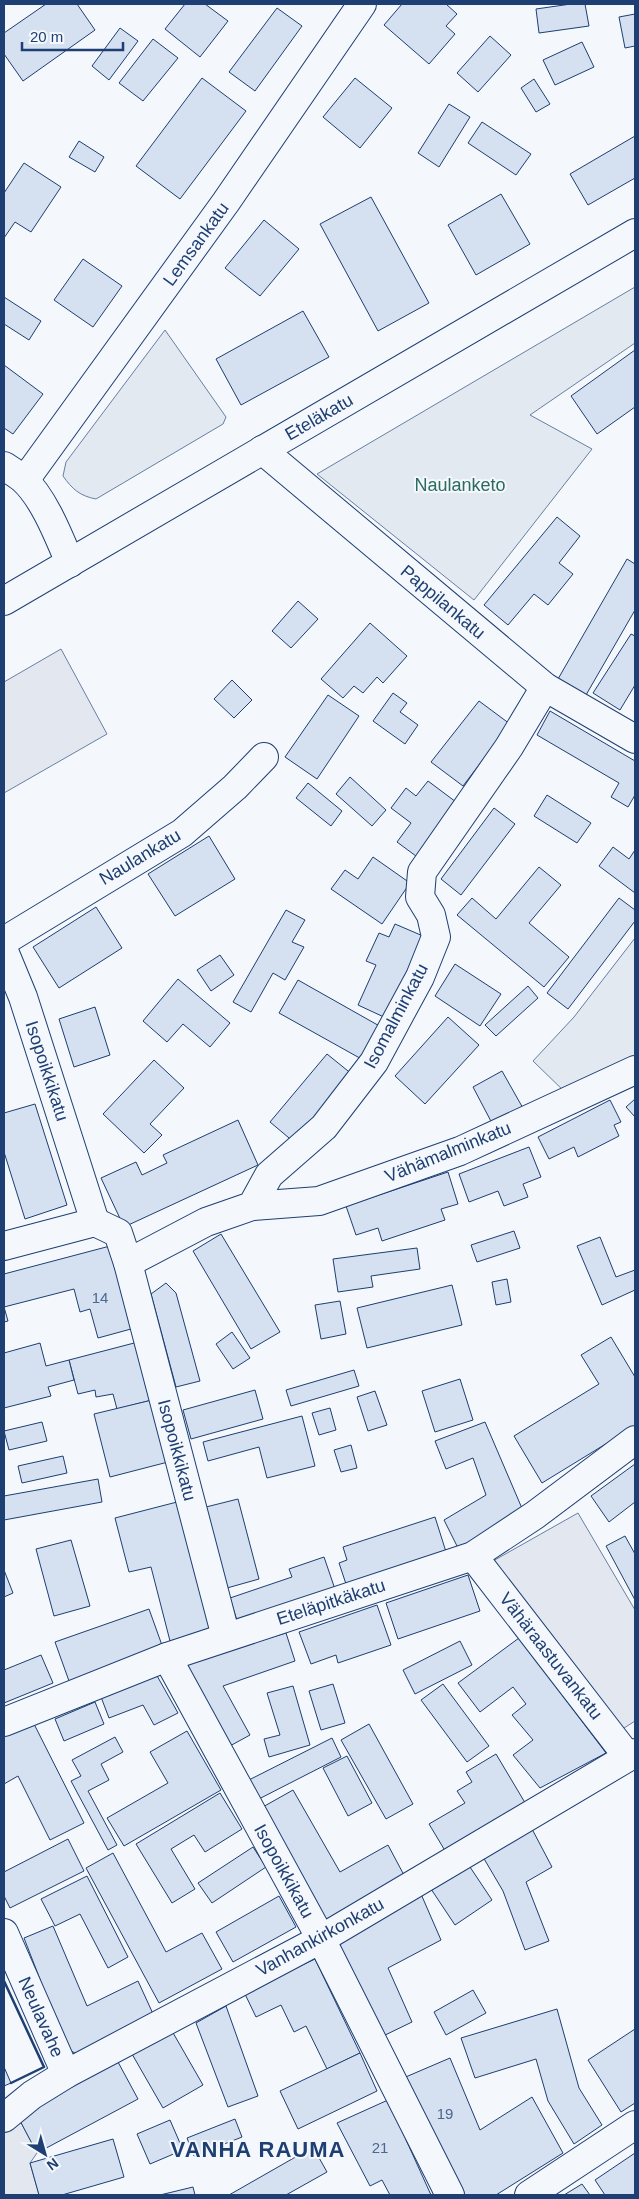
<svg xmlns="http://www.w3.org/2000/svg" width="639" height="2199" viewBox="0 0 639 2199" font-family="Helvetica,sans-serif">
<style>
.green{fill:#e3e9f0;stroke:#687fa3}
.parking{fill:#e3e8f0;stroke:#687fa3}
.building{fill:#d5e0f0;stroke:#1d3f73}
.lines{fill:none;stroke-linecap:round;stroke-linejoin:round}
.street-casing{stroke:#1d3f73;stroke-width:30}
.secondary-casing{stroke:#1d3f73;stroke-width:30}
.street{stroke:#f4f7fb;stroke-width:28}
.secondary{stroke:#f4f7fb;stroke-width:28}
.wall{stroke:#1d3f73;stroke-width:2.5}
.labels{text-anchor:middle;stroke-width:4;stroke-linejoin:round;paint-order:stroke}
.number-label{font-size:15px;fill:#4b6792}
.street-label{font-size:18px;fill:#1d3f73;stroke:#f4f7fb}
.park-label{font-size:18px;fill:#2c6c60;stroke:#f4f7fb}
.district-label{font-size:22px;font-weight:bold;letter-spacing:1px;fill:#1d3f73;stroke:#f4f7fb}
</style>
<rect width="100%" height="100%" fill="#f4f7fb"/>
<g class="green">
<polygon points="635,287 635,343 530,415 592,449 474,600 317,474"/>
<path d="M 165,330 L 226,417 L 223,424 L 96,499 C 80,496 72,489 63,476 L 66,462 Z"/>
<polygon points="635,938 635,1061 568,1095 533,1061 574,1017"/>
</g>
<g class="parking">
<polygon points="61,649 107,734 4,793 4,682"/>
<polygon points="578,1513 635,1610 635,1721 599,1744 470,1574"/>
<polygon points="17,2115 37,2153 30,2163 39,2195 4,2195 4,2117"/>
</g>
<g class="building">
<polygon points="46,4 77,4 95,30 23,81 4,54 4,33"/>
<polygon points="185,4 205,4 228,21 200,57 165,29"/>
<polygon points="402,4 446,4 457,14 446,26 455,34 429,64 384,25"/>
<polygon points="571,4 585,4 589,26 539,33 536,9"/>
<polygon points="277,8 302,26 255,91 229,72"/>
<polygon points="635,14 635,46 625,48 619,17"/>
<polygon points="120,28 138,41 109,80 92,66"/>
<polygon points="490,36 511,55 478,92 457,73"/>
<polygon points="153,39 178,58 143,101 119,83"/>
<polygon points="582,42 594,67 555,85 543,60"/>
<polygon points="202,78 246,111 180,199 136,166"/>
<polygon points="355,78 392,108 360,148 323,117"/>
<polygon points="534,79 550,104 536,112 521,88"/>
<polygon points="449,104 470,117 439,167 418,153"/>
<polygon points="482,122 531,154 516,175 468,143"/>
<polygon points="635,136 635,178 588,205 570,174"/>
<polygon points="79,141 104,157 95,172 69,157"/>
<polygon points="24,163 61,187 31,232 15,222 4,238 4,193"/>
<polygon points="501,194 530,244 476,275 448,225"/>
<polygon points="371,197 429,303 378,331 320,224"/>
<polygon points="264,220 299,249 260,296 225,268"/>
<polygon points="83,259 122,286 93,327 54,300"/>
<polygon points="4,297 41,321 29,340 4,324"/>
<polygon points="303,311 329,357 241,405 216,359"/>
<polygon points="635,350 635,407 597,434 571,396"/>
<polygon points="4,365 43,394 13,434 4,428"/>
<polygon points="557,517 580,536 559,563 573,574 548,605 534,594 508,625 484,605"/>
<polygon points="627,559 635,564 635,610 586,695 558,679"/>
<polygon points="298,601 318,619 291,648 272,631"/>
<polygon points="370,623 407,656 383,683 377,677 363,693 354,686 343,698 321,679"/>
<polygon points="631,634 635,636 635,685 620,710 593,693"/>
<polygon points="232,680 252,700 234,718 214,699"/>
<polygon points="393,693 407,703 400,712 418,725 405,744 373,721"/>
<polygon points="328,695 359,716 317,779 285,757"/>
<polygon points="479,701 510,724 463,786 431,762"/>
<polygon points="550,711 635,761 635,795 628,807 611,797 619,783 537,735"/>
<polygon points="350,777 386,810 372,826 336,794"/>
<polygon points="428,781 460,805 420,859 397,842 411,823 391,808 406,788 416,796"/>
<polygon points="308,783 342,811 331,826 296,798"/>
<polygon points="547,795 591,823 577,843 534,816"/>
<polygon points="494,808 515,824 461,895 441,879"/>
<polygon points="209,836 235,879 175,916 148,874"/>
<polygon points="613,847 629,859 635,850 635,893 599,866"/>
<polygon points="373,857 410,883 382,924 331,889 345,870 358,879"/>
<polygon points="539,867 561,885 529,923 569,957 544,987 457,915 472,898 496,919"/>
<polygon points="619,898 635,910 635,921 568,1009 547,993"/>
<polygon points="96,907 122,948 59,988 33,947"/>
<polygon points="286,910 305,920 292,942 304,947 285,980 273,973 251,1012 233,1002"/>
<polygon points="395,924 423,936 386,1018 358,1005 376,965 366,961 379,933 389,937"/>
<polygon points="220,955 234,975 211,991 197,970"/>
<polygon points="455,964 501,994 480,1026 435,996"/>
<polygon points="178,979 230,1023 210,1047 183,1024 167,1042 143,1021"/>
<polygon points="298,980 383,1028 365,1061 279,1013"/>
<polygon points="528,986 538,998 496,1036 485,1025"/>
<polygon points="95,1007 110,1055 74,1067 59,1019"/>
<polygon points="448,1017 479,1045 425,1104 395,1076"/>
<polygon points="327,1054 353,1075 295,1143 270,1122"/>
<polygon points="154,1060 184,1088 150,1124 162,1135 144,1153 103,1114"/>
<polygon points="502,1071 524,1110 494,1127 473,1087"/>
<polygon points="635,1099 635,1117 626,1107"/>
<polygon points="610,1100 621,1122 614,1125 619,1136 578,1157 574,1147 549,1159 538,1137"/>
<polygon points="35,1104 67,1205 25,1219 4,1152 4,1113"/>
<polygon points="238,1120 258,1165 124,1227 101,1178 136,1162 142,1175 167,1163 163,1155"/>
<polygon points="529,1147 541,1177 523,1184 528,1197 504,1206 498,1191 469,1202 459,1174"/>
<polygon points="448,1172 458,1204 441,1209 445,1220 382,1241 378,1228 356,1235 346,1206"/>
<polygon points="514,1231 520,1248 477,1262 471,1245"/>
<polygon points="221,1234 280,1332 251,1349 193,1251"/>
<polygon points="600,1237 616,1277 635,1270 635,1290 602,1305 577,1246"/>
<polygon points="110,1246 131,1329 98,1338 90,1309 80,1312 74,1289 4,1307 8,1321 4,1322 4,1274"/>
<polygon points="417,1248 420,1269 371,1276 373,1287 338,1292 333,1259"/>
<polygon points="507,1279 511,1302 496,1305 492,1282"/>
<polygon points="166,1283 176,1293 200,1381 176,1387 151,1294"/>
<polygon points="452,1285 462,1325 367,1348 357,1308"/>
<polygon points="340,1301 346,1334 321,1339 315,1305"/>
<polygon points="232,1332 250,1358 233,1369 216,1344"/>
<polygon points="611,1337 635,1377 635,1426 542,1483 514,1436 599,1384 581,1355"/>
<polygon points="138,1342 152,1400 117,1409 113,1394 96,1397 95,1390 78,1394 69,1360"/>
<polygon points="40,1343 46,1366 69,1360 74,1380 48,1387 51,1396 4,1408 4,1353"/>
<polygon points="354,1370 359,1386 291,1406 286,1390"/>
<polygon points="460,1379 473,1420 435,1432 422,1391"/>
<polygon points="255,1390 263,1419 191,1439 183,1410"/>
<polygon points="375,1391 387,1425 368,1431 357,1397"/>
<polygon points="152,1400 168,1462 110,1477 94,1414"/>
<polygon points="330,1408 336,1430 319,1435 312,1413"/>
<polygon points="302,1416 315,1466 267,1478 259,1447 208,1461 203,1442"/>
<polygon points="42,1422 47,1441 9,1450 4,1431"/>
<polygon points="485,1422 524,1513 460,1552 444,1520 486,1495 473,1458 446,1469 435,1441"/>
<polygon points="351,1445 357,1468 341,1472 334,1450"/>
<polygon points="63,1456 67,1473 22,1483 18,1466"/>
<polygon points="635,1464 635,1502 609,1522 591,1496"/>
<polygon points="98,1479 102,1502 4,1520 4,1496"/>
<polygon points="238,1499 259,1579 227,1588 206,1507"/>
<polygon points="177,1502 211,1631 170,1641 151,1567 129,1572 115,1518"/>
<polygon points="435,1517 447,1555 347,1587 339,1563 347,1560 343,1547"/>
<polygon points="625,1536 635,1554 635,1600 606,1546"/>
<polygon points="71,1540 90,1606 54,1616 36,1549"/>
<polygon points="324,1557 337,1595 239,1627 230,1598 292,1577 289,1569"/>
<polygon points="4,1570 13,1593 4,1597"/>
<polygon points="468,1575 480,1611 398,1639 386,1603"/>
<polygon points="377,1605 391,1645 338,1663 336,1655 311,1664 299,1632"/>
<polygon points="149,1609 163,1648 69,1681 55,1642"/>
<polygon points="286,1633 295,1661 223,1686 250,1735 228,1747 184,1664"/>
<polygon points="519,1638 606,1753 540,1788 513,1755 533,1740 512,1715 526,1704 513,1687 480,1712 458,1683"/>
<polygon points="460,1641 472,1665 415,1694 403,1670"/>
<polygon points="41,1655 53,1683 4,1703 4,1670"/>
<polygon points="156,1674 178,1713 154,1725 143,1705 109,1718 101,1697"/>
<polygon points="333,1684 345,1723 321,1730 309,1691"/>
<polygon points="443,1684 489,1746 467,1762 421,1700"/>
<polygon points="293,1686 310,1745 269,1757 264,1739 280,1735 267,1693"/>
<polygon points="95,1702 104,1724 64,1741 55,1719"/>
<polygon points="32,1720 84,1823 50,1840 18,1776 4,1784 4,1734"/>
<polygon points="369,1724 413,1804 386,1819 341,1740"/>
<polygon points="187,1731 221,1790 124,1846 107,1818 168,1783 150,1752"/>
<polygon points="115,1737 123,1752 101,1764 109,1780 88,1791 117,1845 108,1850 71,1781 81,1776 72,1760"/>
<polygon points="332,1738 341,1757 253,1802 243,1783"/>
<polygon points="496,1754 527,1806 447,1854 429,1824 465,1803 457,1791 472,1782 466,1772"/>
<polygon points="347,1756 372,1803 348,1816 323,1768"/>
<polygon points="293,1790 340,1872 388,1845 405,1877 325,1922 261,1808"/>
<polygon points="220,1793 242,1829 205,1852 194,1835 171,1849 195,1889 172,1903 136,1844"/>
<polygon points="532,1829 552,1867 526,1882 549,1941 525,1950 503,1891 483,1857"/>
<polygon points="68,1839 84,1871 10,1908 4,1896 4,1872"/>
<polygon points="253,1847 266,1867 212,1903 198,1883"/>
<polygon points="113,1853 166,1952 202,1933 222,1969 159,2003 86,1868"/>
<polygon points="468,1864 492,1900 455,1925 431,1889"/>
<polygon points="87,1876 128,1957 108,1968 80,1914 55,1926 41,1899"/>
<polygon points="421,1894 441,1940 388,1968 412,2022 379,2038 334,1946"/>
<polygon points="279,1896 296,1927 233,1962 216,1932"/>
<polygon points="53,1926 87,2006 138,1981 154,2016 81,2056 67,2049 24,1938"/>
<polygon points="315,1959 360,2053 327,2069 306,2026 294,2032 281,2005 256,2017 244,1992"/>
<polygon points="473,1990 486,2013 446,2035 434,2012"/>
<polygon points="226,2006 258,2096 228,2107 196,2023"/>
<polygon points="557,2009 579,2088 602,2125 574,2144 548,2101 536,2059 475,2078 461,2038"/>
<polygon points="635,2029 635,2103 621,2112 588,2060"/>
<polygon points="172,2031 203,2085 163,2108 132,2054"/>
<polygon points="360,2053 377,2091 298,2129 280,2091"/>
<polygon points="450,2058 480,2130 532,2097 563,2153 496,2195 457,2195 401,2079"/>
<polygon points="118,2062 138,2099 37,2153 17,2115"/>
<polygon points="4,2067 11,2083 4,2086"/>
<polygon points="388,2100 431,2195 390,2195 382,2180 370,2186 337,2123"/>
<polygon points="235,2119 242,2137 194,2156 187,2138"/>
<polygon points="170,2120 183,2150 150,2164 137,2134"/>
<polygon points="113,2139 124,2177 62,2195 39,2195 30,2163"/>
<polygon points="313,2147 327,2172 286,2195 229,2195"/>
<polygon points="635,2153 635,2195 605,2195 595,2180"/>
<polygon points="582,2184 590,2195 564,2195"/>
<polygon points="193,2187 195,2195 160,2195"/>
</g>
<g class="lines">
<g class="street-casing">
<g id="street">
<polyline points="262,450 545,687 635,739"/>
<path d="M 4,466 C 10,470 17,474 23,479 C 44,498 59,537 70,563"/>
<polyline points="25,480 226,202 362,4"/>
<polyline points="4,941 182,833 235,787 264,757"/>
<polyline points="4,951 23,997 95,1222"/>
<polyline points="252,1206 319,1201 460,1151 635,1070"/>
<polyline points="4,1246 95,1222 118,1233 128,1263 226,1637"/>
<polyline points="128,1263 206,1222 252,1206 269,1175 324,1127 374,1062 420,977 436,937 431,915 420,897 422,872 509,747 545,687"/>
<polyline points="473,1556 628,1757"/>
<polyline points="167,1657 321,1939 450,2195"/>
<polyline points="4,1722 167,1657 473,1556 535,1515 635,1440"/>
<polyline points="4,1933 66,2074"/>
<polyline points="4,2118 32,2095 66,2074 321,1939 635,1753"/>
<polyline points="529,2195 635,2125"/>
</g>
</g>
<g class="secondary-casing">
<polyline id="secondary" points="4,601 635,233"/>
</g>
<use href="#street" class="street"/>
<use href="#secondary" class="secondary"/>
<polyline class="wall" points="4,1981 44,2067 11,2083"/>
</g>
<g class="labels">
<g class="number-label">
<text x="100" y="1303">14</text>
<text x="445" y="2119">19</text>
<text x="380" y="2153">21</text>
</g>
<g class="street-label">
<text transform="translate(196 244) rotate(-54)" y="6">Lemsankatu</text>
<text transform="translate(319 417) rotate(-30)" y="6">Eteläkatu</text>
<text transform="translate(443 602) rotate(40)" y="6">Pappilankatu</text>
<text transform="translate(140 857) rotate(-31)" y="6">Naulankatu</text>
<text transform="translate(396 1016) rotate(-62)" y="6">Isomalminkatu</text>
<text transform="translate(47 1071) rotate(72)" y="6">Isopoikkikatu</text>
<text transform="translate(448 1152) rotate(-22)" y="6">Vähämalminkatu</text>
<text transform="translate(177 1450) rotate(75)" y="6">Isopoikkikatu</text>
<text transform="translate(331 1602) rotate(-18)" y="6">Eteläpitkäkatu</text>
<text transform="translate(551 1656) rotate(52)" y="6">Vähäraastuvankatu</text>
<text transform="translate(284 1871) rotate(61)" y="6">Isopoikkikatu</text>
<text transform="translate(320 1937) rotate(-29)" y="6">Vanhankirkonkatu</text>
<text transform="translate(41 2017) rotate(66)" y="6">Neulavahe</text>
</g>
<g class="park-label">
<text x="460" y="491">Naulanketo</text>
</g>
<g class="district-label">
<text x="258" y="2157">VANHA RAUMA</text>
</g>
</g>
<rect width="639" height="2199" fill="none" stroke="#1d3f73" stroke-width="10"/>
<g transform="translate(45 2154) rotate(143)" stroke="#f4f7fb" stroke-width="4" paint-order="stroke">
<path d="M0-4L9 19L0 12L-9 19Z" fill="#1d3f73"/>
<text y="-8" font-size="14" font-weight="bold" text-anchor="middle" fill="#1d3f73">N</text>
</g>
<path d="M22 42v8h101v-8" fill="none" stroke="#1d3f73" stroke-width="2.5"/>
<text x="30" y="42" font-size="15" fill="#1d3f73" stroke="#f4f7fb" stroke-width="4" paint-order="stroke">20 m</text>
</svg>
